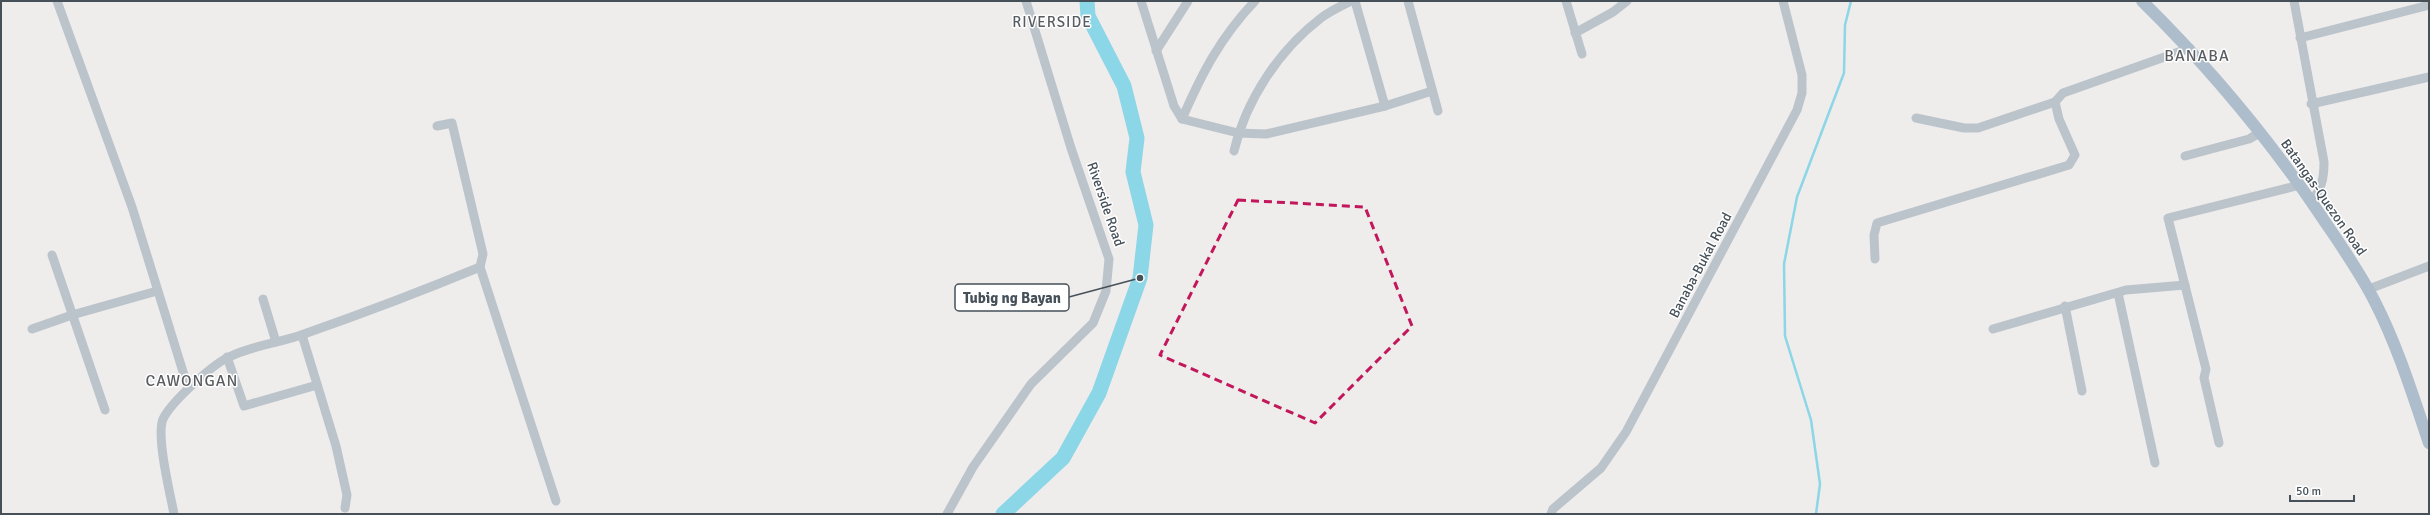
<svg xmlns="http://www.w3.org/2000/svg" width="2430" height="515" viewBox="0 0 2430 515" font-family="Signika,sans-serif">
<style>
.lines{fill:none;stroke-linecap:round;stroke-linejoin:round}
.stream{stroke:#8bd6e7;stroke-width:2.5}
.river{stroke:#8bd6e7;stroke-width:15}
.minor{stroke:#bbc4cb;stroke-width:9}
.major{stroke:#adbdcb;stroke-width:12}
.marked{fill:none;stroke:#c2185b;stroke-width:3;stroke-dasharray:8 5;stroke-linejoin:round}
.labels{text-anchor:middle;stroke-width:3;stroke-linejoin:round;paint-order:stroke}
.street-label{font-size:14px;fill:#465059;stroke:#fff}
.neighbourhood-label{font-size:15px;letter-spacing:1px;fill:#595d61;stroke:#fff}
.quarter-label{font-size:16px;letter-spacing:1px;fill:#595d61;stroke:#fff}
.leader{fill:none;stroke:#465059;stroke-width:1.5}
.callout-dot{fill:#465059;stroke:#fff;stroke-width:1.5}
.callout{fill:#fff;stroke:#465059;stroke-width:1.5}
.callout-label{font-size:15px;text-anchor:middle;font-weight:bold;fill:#465059}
</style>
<rect width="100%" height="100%" fill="#efecec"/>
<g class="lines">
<polyline class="stream" points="1816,514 1820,484 1811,420 1785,336 1784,264 1797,197 1844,73 1845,25 1851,1"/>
<polyline class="river" points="1003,514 1063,458 1099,393 1140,278 1146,225 1133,172 1137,138 1124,86 1088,16 1087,1"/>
<g class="minor">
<polyline points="57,1 132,207 188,388"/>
<polyline points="1141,1 1174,106 1182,119 1238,133 1266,134 1385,106 1432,91"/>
<polyline points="1355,1 1385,106"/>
<polyline points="1408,1 1438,111"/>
<polyline points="1566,1 1582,54"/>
<path d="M 2294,1 L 2324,162 C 2324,178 2322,189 2311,201"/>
<polyline points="1575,33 1613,12 1627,1"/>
<polyline points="2300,38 2429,5"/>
<polyline points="1156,51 1188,1"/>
<polyline points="2311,104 2429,77"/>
<polyline points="1916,118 1964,128 1978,128 2055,102"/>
<path d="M 1182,119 C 1202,73 1220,38 1255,1"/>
<polyline points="437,126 452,123 483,254 480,267 556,501"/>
<path d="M 1234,151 C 1246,100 1279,50 1321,18 C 1330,11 1341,6 1351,1"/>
<polyline points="2185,156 2249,139 2261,132"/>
<polyline points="52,255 105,410"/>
<polyline points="1875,259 1874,235 1877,223 2069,165 2075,155 2059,119 2055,102 2063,93 2190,48"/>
<polyline points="2369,289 2429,266"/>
<polyline points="2118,293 2155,463"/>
<polyline points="263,299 276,342"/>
<polyline points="2065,306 2082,391"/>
<polyline points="32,329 72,315 157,291"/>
<polyline points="1993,329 2126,290 2185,285"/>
<polyline points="302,335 336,446 347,495 345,508"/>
<polyline points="227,357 244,406 317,385"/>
<polyline points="2219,443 2204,378 2206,369 2168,218 2300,185"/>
<path d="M 174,514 C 170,493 156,436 163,419 C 171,402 213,364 229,357 C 253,345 280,343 304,334 C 364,313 422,291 480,267"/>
<polyline points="947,514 973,467 1031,384 1093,323 1106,291 1109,259 1071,148 1026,1"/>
<polyline points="1551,514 1553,509 1601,468 1626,432 1797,110 1802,93 1802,75 1783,1"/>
</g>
<path class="major" d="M 2142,1 C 2207,65 2265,134 2317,210 C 2337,240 2359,270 2375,302 C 2398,347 2413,396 2429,443"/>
</g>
<path class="marked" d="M 1238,200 L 1365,207 L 1412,326 L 1315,423 L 1160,355 Z"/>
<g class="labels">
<g class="street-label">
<text transform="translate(2324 197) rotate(55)" y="5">Batangas-Quezon Road</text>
<text transform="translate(1106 204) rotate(71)" y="5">Riverside Road</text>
<text transform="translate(1700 265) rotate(-62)" y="5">Banaba-Bukal Road</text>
</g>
<g class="neighbourhood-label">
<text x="1052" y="27">RIVERSIDE</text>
</g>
<g class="quarter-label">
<text x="2197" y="61">BANABA</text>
<text x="192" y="386">CAWONGAN</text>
</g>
</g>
<path class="leader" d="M1140 278L1069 297"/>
<circle class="callout-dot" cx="1140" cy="278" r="4"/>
<rect class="callout" x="955" y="284" width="114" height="27" rx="4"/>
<g class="callout-label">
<text x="1012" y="303">Tubig ng Bayan</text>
</g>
<rect width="2430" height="515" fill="none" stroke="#465059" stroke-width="4"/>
<path d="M2290 495v6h64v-6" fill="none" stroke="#465059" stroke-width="2"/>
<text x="2296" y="495" font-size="12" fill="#465059" stroke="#ffffff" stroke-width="3" paint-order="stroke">50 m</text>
</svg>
